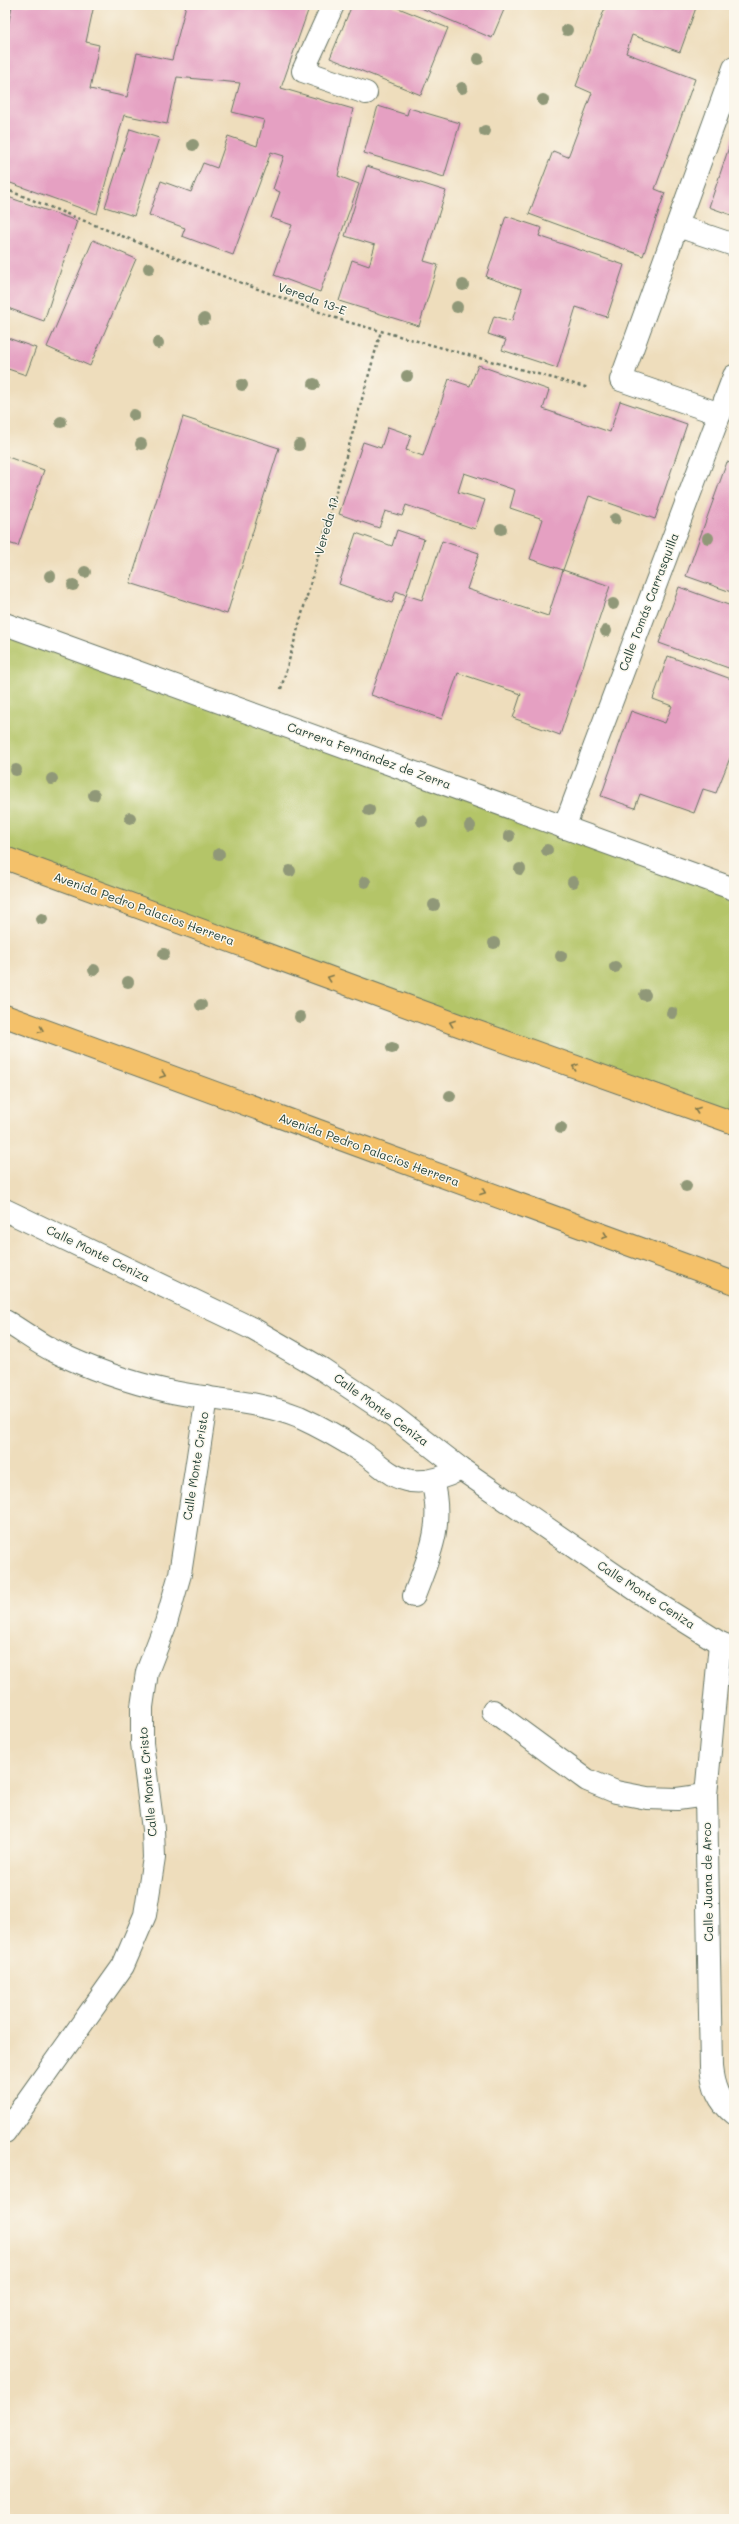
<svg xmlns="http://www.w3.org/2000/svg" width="739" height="2524" viewBox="0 0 739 2524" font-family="Mali,sans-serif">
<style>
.green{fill:#b4c568;stroke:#6a814e}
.building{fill:#e5a0c2}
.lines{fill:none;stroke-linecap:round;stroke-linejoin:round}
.minor-casing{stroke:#677564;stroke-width:24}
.major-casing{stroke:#677564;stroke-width:24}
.path{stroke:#677564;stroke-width:2.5;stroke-dasharray:3 3;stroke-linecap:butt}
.minor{stroke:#fff;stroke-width:22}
.major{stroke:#f4c16a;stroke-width:22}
.tree{fill:#909878}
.oneway{stroke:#7f784c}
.labels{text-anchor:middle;stroke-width:3;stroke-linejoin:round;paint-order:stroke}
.street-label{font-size:12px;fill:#1f3d34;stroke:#fbf7ec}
</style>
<rect width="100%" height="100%" fill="#fbf7ec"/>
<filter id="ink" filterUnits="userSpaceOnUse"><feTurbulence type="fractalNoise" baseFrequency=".025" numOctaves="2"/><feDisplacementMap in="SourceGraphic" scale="8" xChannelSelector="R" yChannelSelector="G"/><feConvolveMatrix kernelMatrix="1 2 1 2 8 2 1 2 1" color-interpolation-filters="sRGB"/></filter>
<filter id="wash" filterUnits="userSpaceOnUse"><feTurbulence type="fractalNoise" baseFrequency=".012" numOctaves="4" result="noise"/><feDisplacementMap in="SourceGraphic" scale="16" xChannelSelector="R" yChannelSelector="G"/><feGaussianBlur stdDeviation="0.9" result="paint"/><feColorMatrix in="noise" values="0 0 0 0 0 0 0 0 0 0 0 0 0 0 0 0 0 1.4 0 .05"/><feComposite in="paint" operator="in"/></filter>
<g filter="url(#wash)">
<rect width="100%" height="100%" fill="#eeddbc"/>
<polygon class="green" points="5,624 734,889 734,1123 5,858"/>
<g id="blocks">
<g class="building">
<polygon points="12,5 94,5 86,42 99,45 90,89 127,97 137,53 172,60 186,5 310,5 281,88 353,109 338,176 359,184 320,292 274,275 292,225 271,218 280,192 273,189 284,156 271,152 233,255 182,236 185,228 149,215 161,181 191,192 203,163 217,168 228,136 257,146 264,120 232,112 240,83 177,77 167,124 124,115 97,214 5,181 5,25 8,26"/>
<polygon points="352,5 391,5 448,28 421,95 330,58"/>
<polygon points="414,5 506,5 492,38"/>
<polygon points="606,5 697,5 680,52 632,35 626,53 695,79 655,189 665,193 643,256 529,214 553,151 568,157 592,93 576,86"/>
<polygon points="378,106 407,115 409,108 460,123 444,177 364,153"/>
<polygon points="130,129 159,138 134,216 105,207"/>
<polygon points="734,132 734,216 709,207"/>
<polygon points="367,166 446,191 424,261 438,265 419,326 339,301 352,260 369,266 375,245 345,236"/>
<polygon points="5,196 77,221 44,321 5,307"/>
<polygon points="506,216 542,228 539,236 624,265 607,317 576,307 557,368 502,350 506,340 488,334 494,316 512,321 522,289 486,277"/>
<polygon points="93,240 136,259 90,366 47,347"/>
<polygon points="5,337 36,348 26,375 5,368"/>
<polygon points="478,365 549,390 543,409 610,432 620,401 687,424 655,519 589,496 563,570 530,559 543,519 510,508 515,490 464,473 458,492 485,500 475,529 406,505 402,516 385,511 379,528 339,514 363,442 381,448 388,427 411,435 406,450 423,456 449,379 470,386"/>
<polygon points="183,417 279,448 227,614 130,583"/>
<polygon points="5,456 44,470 18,546 5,542"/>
<polygon points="727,462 734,464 734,593 686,576"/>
<polygon points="397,530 424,539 406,595 396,591 392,603 339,584 356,533 392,546"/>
<polygon points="442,541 479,553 467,589 548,616 563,570 610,586 560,735 513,718 521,694 458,673 442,719 371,695 406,595 422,600"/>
<polygon points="679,587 734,607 734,670 659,643"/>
<polygon points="668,656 734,680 734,748 716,793 703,789 694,813 640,794 635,808 601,796 631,711 665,723 672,706 653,699"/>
</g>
</g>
</g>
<g filter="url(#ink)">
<use href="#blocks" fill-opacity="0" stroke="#677564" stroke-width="1"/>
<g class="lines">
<g class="minor-casing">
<g id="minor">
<polyline points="333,5 303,71 366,93"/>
<polyline points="678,226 734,245"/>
<polyline points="720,414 621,380 734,68"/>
<polyline points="5,624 734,889"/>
<polyline points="564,828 734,376"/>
<polyline points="5,1210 253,1329 322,1369 394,1417 461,1469 648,1598 720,1643 734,1648"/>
<path d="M 5,1321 C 21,1330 37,1343 54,1351 C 90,1369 129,1382 168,1391 C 212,1401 257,1400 299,1417 C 321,1427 342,1439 362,1452 C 379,1463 390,1478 411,1481 C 429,1483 446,1477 461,1469"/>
<path d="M 414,1596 C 430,1554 444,1526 432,1480"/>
<path d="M 720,1643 L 706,1795 L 711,2067 C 713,2086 718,2101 734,2114"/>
<polyline points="493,1711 587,1780 616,1792 647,1798 677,1799 706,1795"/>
<polyline points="5,2132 123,1966 145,1915 154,1858 153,1829 142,1743 142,1707 147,1672 166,1623 180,1574 207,1397"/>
</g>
</g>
<g class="major-casing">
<g id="major">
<polyline points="5,858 472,1030 734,1123"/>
<polyline points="5,1016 734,1283"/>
</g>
</g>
<g class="path">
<polyline points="5,189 204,269 344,321 589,388"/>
<polyline points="281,689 381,331"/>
</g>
<use href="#minor" class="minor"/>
<use href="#major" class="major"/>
</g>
<g class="tree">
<circle cx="567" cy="30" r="6"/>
<circle cx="478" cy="59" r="6"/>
<circle cx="462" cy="88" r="6"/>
<circle cx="543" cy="100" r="6"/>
<circle cx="485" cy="131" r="6"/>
<circle cx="193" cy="145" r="6"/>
<circle cx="149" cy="268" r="6"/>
<circle cx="463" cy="285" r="6"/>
<circle cx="457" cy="307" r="6"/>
<circle cx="204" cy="319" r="6"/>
<circle cx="158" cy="343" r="6"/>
<circle cx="407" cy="376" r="6"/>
<circle cx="314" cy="384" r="6"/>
<circle cx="242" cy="385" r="6"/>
<circle cx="134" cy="415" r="6"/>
<circle cx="61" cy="422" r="6"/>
<circle cx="141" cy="444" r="6"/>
<circle cx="299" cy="445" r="6"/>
<circle cx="615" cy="519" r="6"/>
<circle cx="501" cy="529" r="6"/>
<circle cx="708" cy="538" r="6"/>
<circle cx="85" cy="572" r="6"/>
<circle cx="50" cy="576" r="6"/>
<circle cx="73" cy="585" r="6"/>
<circle cx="613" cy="604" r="6"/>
<circle cx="606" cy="631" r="6"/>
<circle cx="16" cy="770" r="6"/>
<circle cx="52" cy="779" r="6"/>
<circle cx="94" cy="795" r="6"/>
<circle cx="369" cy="810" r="6"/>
<circle cx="130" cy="818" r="6"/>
<circle cx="422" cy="821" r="6"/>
<circle cx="470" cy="826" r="6"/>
<circle cx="509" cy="836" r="6"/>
<circle cx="547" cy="850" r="6"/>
<circle cx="219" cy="854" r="6"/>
<circle cx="520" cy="869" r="6"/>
<circle cx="290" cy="871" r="6"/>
<circle cx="365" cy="882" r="6"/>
<circle cx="573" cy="882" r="6"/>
<circle cx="434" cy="905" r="6"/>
<circle cx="42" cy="919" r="6"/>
<circle cx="494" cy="943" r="6"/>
<circle cx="164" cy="954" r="6"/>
<circle cx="561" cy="956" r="6"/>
<circle cx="615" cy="967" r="6"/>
<circle cx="94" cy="970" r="6"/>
<circle cx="128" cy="982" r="6"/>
<circle cx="645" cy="995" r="6"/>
<circle cx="201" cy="1005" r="6"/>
<circle cx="672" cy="1013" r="6"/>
<circle cx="300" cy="1017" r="6"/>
<circle cx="392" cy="1048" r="6"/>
<circle cx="450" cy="1096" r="6"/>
<circle cx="561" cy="1128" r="6"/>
<circle cx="686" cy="1186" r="6"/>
</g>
<defs><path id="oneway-chevron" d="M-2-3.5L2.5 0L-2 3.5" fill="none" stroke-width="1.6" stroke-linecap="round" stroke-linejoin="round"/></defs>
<g class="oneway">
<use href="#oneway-chevron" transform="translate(330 978) rotate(-160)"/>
<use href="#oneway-chevron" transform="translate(452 1023) rotate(-160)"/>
<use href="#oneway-chevron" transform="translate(41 1030) rotate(21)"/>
<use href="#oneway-chevron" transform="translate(575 1067) rotate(-160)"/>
<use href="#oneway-chevron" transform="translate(163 1075) rotate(20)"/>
<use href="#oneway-chevron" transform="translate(697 1110) rotate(-160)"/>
<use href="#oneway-chevron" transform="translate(483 1192) rotate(20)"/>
<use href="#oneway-chevron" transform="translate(605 1236) rotate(20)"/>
</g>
</g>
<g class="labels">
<g class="street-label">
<text transform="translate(312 299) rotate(20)" y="4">Vereda 13-E</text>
<text transform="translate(327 526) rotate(-74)" y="4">Vereda 17</text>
<text transform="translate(649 602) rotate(-69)" y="4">Calle Tomás Carrasquilla</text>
<text transform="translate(369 756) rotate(20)" y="4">Carrera Fernández de Zerra</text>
<text transform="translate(144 909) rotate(20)" y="4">Avenida Pedro Palacios Herrera</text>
<text transform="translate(369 1150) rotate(20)" y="4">Avenida Pedro Palacios Herrera</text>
<text transform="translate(98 1254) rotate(26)" y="4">Calle Monte Ceniza</text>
<text transform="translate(381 1410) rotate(36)" y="4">Calle Monte Ceniza</text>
<text transform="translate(196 1466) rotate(-81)" y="4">Calle Monte Cristo</text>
<text transform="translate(646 1595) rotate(33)" y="4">Calle Monte Ceniza</text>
<text transform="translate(148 1782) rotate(-95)" y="4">Calle Monte Cristo</text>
<text transform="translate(708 1882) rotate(-91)" y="4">Calle Juana de Arco</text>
</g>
</g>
<rect width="739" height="2524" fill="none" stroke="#fbf7ec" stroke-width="20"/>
</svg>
